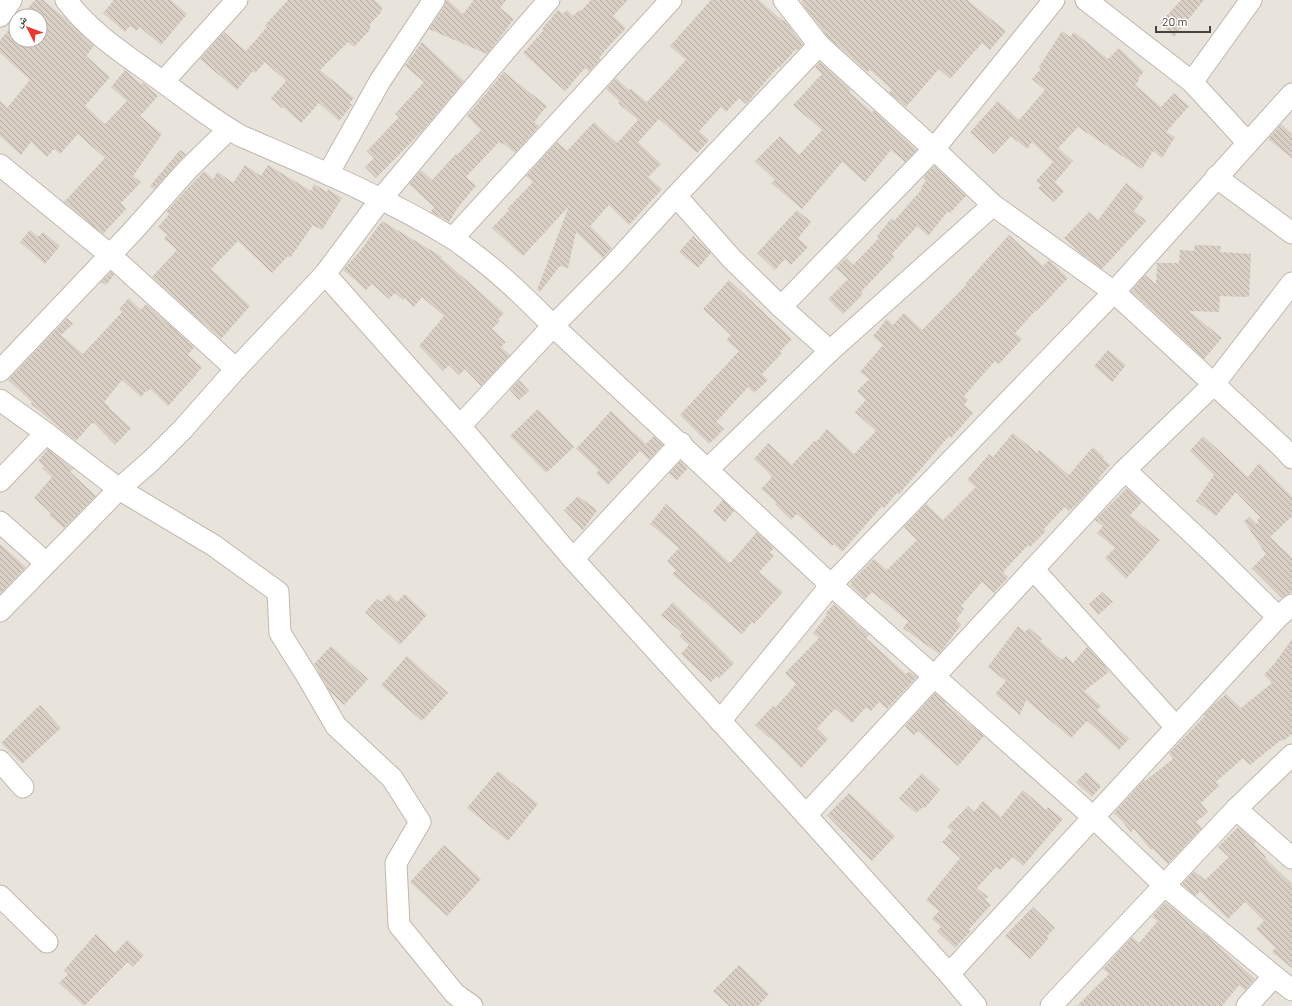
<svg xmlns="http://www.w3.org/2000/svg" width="1292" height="1006" viewBox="0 0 1292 1006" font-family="Barlow,'Noto Naskh Arabic',sans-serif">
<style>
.residential{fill:#e8e3db;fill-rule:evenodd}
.building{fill:url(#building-back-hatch)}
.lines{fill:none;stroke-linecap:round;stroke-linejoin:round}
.minor-casing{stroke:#c0b8af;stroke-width:23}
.minor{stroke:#fff;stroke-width:21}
</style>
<defs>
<pattern id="building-back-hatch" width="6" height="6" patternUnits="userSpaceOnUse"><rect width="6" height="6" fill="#d9cfc5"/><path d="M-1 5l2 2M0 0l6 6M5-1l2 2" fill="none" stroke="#b2aaa1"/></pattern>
</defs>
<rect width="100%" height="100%" fill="#f5f1ec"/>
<path class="residential" d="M 0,0 L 1292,0 L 1292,1006 L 0,1006 ZM 16,16 L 40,16 L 40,40 L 16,40 Z"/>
<g class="building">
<polygon points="35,0 43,0 66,19 94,46 86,56 110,77 85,106 105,124 127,101 111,87 125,70 141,84 143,83 158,96 140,116 162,134 133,176 141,182 121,203 126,209 103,234 64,202 105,158 78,134 60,154 54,149 47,157 31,142 21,155 0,136 0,101 7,108 30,80 0,53 0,40 16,22 16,40 40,40 40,16 21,16"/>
<polygon points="114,0 171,0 187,14 161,45 140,27 136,31 130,26 125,32 103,13"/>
<polygon points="288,0 375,0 383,8 381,10 382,11 370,24 370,30 354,47 348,42 320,70 354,98 349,103 352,105 339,121 319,103 301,123 283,107 282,108 271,98 286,81 265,62 255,73 253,71 237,90 200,59 224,32 246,51 267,27 265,25"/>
<polygon points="446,0 448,0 463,14 474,0 506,0 500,8 514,19 487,54 429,29 444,7"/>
<polygon points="591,0 628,0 613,16 626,28 609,46 599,58 600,59 599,61 589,72 585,68 565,91 523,53 543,31 542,29 558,10 563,14 567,10 573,16 579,10 581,11"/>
<polygon points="711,0 759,0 783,21 784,20 803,44 798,50 796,49 780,67 779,66 746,104 739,98 726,112 721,107 699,131 709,140 697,153 659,119 638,142 661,164 648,177 662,189 629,225 609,205 590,226 612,248 603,258 576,232 568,268 560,266 540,292 537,290 569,206 523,256 492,228 509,210 508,208 533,182 526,176 557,142 567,151 594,122 617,143 638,120 618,103 620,102 606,89 616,78 629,90 631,89 647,102 686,60 670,46"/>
<polygon points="802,0 967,0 1006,31 990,50 982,43 950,79 939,69 906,107 889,92 892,90 870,70 867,72 828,37 801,2"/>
<polygon points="1181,0 1204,0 1174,37 1160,23"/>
<polygon points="1062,31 1070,37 1074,32 1108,59 1119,48 1144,72 1138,78 1139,80 1135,85 1161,107 1174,93 1189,106 1166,132 1175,137 1162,158 1153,151 1142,169 1078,127 1058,148 1073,161 1055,182 1064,191 1054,202 1038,188 1041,185 1036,181 1053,162 1032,142 1027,149 1011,136 994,154 970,132 998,101 1019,120 1045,90 1032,79 1041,69 1039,67"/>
<polygon points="422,42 464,81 424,129 376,178 365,167 374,158 367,151 399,117 395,114 424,82 405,66"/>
<polygon points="820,62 851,90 849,92 872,112 874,111 917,150 905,162 891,150 865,182 842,162 802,209 771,183 775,180 755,161 780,136 799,155 822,130 793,105 822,74 815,67"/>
<polygon points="504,72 547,106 534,122 539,126 515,153 503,143 502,145 499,142 466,177 476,186 459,206 449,222 431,212 434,207 409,184 421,170 432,180 456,154 457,155 481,130 467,116"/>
<polygon points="1281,124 1292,134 1292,158 1268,139"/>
<polygon points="180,150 186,154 154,189 150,186"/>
<polygon points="245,165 261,176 268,165 311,191 314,184 327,192 328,189 342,198 322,230 313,225 290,258 288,256 272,273 238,241 211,269 250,306 221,339 152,277 177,250 164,239 167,235 158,227 169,214 166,212 204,171 213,179 218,172 233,183"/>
<polygon points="934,166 966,196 950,213 948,211 928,236 917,226 892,254 894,257 861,292 863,294 843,314 828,299 848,279 836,268 846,258 853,265 879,238 877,236 891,219 894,221 922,189 921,187 926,181 923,178"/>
<polygon points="1126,183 1144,197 1134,211 1146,221 1102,269 1084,256 1064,238 1089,212 1098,220"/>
<polygon points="797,210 811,222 798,238 808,247 791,265 785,259 775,270 757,253"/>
<polygon points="382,221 442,257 441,258 504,313 498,319 500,321 492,329 506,342 501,347 510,355 481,386 465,369 459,375 449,365 443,371 419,346 444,316 422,297 414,307 405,298 403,300 395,293 389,299 372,284 366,290 343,270 361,250"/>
<polygon points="30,230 38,237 43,232 60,246 45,264 20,242"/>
<polygon points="1009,235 1043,266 1049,260 1068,278 1037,311 1036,310 1015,333 1022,339 999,364 995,361 964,396 968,400 964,405 973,413 951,438 949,436 899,494 897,493 884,508 882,506 842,552 834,544 832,546 797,514 791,520 775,504 776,503 774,500 761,489 772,477 768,473 769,473 754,459 768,443 792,465 814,441 816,442 827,429 854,454 876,431 855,412 866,400 857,391 869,379 860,372 883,345 873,336 887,319 893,325 904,313 922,330 967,284 966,283"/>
<polygon points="693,236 711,253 698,268 679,252"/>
<polygon points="1195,245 1221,246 1220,252 1251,254 1249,297 1220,296 1219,312 1189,311 1222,338 1204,359 1131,291 1145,275 1156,284 1157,263 1179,263 1180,250 1194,251"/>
<polygon points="111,272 114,275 106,285 101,282"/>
<polygon points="729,280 792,339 780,351 782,353 762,374 768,380 754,393 748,387 716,422 724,429 709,444 680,415 739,351 726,340 731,335 703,309"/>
<polygon points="129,298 141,310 146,304 194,347 188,355 202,367 196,374 197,374 168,406 150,389 147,392 146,391 141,397 122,380 104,402 110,407 109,408 131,428 115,445 94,423 92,424 91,424 76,441 31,404 32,402 8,380 67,318 73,324 61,335 83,354 122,312 119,309"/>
<polygon points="1108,350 1126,365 1112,382 1094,366"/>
<polygon points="519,380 529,391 519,400 510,390"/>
<polygon points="538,409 574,447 546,473 510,436"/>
<polygon points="611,411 646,444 654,436 663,445 649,460 640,451 608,485 596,473 599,470 576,449"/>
<polygon points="1013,433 1037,453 1039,450 1069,475 1093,447 1104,457 1103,459 1110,465 1098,479 1099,480 1077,504 1069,511 1065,507 1044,529 1046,531 1030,547 1028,545 1003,572 1008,577 994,593 982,582 961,606 964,609 956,620 961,625 939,654 903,628 908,621 872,592 865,599 850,585 852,583 851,582 874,559 887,570 917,540 904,527 926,504 943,520 976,487 967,480 989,454 993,457"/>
<polygon points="1203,436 1248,477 1259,463 1292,497 1292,516 1270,537 1292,558 1292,593 1289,593 1282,598 1252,568 1266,554 1244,521 1249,517 1256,524 1259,522 1257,520 1260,517 1236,492 1216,516 1196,501 1214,475 1190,451"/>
<polygon points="48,449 73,469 70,472 96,496 64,528 49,515 51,513 34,498 52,477 42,468 44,466 38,461"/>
<polygon points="680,461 688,468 677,480 669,473"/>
<polygon points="1127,488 1142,502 1130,515 1160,540 1126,579 1105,558 1115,548 1097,533 1103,526 1095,520"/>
<polygon points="578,496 597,510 583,530 564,510"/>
<polygon points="723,500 734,511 725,522 713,511"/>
<polygon points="666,504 730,563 757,532 774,548 770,552 774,556 759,572 783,592 754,624 752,622 742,634 672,574 676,570 667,561 679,548 650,524"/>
<polygon points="0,544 26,567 0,594"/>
<polygon points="1102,592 1113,602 1098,615 1089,604"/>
<polygon points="389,594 397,602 405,594 427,615 400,645 365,612 377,599 381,602"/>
<polygon points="673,602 734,663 719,678 717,676 711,682 681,654 689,645 679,636 682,633 661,615"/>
<polygon points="834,604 869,635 866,638 906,674 909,671 917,677 887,709 879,702 871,711 866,707 852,723 835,709 817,728 828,739 801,768 770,737 769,738 755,725 773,706 775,708 796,684 785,673 819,638 813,633 827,615 825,614"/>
<polygon points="1018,626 1025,632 1029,628 1042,639 1040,641 1062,660 1066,656 1073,663 1087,647 1103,664 1109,672 1084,691 1101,706 1097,710 1129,739 1119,750 1087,721 1071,738 1026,700 1020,715 995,694 1006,681 988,667"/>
<polygon points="1292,639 1292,734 1283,741 1281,740 1250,765 1243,758 1216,782 1219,786 1201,803 1208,812 1196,822 1202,828 1168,864 1153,849 1151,850 1134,829 1131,832 1121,820 1114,813 1144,780 1145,781 1173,759 1169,753 1205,716 1204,715 1211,707 1226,694 1241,708 1272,683 1264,675 1275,663"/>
<polygon points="331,646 368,679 344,705 330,692 314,664"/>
<polygon points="407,656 448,693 422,721 381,685"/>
<polygon points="935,693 946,702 945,704 984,736 958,766 918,731 914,735 905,726"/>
<polygon points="40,705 61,728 22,764 1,743"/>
<polygon points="498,771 538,804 508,841 467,808"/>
<polygon points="1086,772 1101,786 1092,797 1076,782"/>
<polygon points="922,773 940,790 925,808 923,807 916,813 899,798"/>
<polygon points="1023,790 1046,810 1048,807 1063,819 1023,866 1013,857 1000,870 996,867 977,888 988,897 985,900 991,905 969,929 971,931 955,948 937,931 941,927 932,919 939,911 926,900 960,858 942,842 952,831 947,827 968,806 974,812 983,801 1001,817"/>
<polygon points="849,793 895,836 872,861 827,815"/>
<polygon points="1238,827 1256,842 1254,844 1266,857 1265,858 1292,884 1292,968 1272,952 1275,948 1256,929 1264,921 1245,902 1228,919 1200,891 1196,896 1182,884 1194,871 1205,880 1229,857 1218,847"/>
<polygon points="444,845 481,879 447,916 410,882"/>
<polygon points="1165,902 1209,938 1255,979 1245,990 1239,985 1222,1006 1077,1006 1109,974 1103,969 1132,937 1139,943 1158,921 1152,917"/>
<polygon points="1033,907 1055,928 1047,936 1049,938 1030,959 1005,936"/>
<polygon points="96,934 115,953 127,940 144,955 133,967 128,962 84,1006 59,983 68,974 64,970"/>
<polygon points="739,965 769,994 758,1006 729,1006 713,991"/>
</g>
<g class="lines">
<g class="minor-casing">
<g id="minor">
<path d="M 66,0 C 90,32 124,54 156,77 C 184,97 211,119 241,136 C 312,167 385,197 452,238 C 460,243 467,249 474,254 C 503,276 528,300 553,326 L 831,585 L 1093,817 L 1164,885 L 1274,976 L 1292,990"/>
<polyline points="784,0 819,45 934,149 993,205 1114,292 1282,447 1292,458"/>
<polyline points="1086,0 1192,82 1248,143"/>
<polyline points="0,16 11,0"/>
<polyline points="163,82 237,0"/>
<polyline points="1192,82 1251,0"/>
<polyline points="0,165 110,255 236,369"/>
<polyline points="328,174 380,81 434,0"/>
<polyline points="1216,177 1292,233"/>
<polyline points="676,196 732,259 781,307 830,351"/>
<polyline points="453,238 671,0"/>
<polyline points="325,274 460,426 573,559 806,815 949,974 976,1006"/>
<polyline points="781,307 934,149 1054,0"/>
<polyline points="0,371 132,232 188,169 229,129"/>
<polyline points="0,400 46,433 119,489 213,545 278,592 280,633 307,676 336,726 392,778 420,822 396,863 399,925 455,994 472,1006"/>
<polyline points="460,426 553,326 615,263 676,196 819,45"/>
<polyline points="708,469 830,351 993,205"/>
<polyline points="1125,470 1208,548 1278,617"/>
<polyline points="0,481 46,433"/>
<polyline points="0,522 46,563"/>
<polyline points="573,559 681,443"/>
<polyline points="1033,569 1176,727"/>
<polyline points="0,611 119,489 152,460 183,429 236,369 325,274 381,199 504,52 549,0"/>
<polyline points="720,721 831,585 1114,292 1292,94"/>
<polyline points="0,761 23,787"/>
<polyline points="1236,809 1292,858"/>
<polyline points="806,815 1125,470 1214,384 1292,283"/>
<polyline points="0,896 47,942"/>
<polyline points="949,974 1278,617 1292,605"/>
<polyline points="1051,1006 1236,809 1292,755"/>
<polyline points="1247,1006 1274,976"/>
</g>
</g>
<use href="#minor" class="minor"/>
</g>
<g transform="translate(28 28) rotate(312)"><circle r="19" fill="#ffffff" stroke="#b6b3b0"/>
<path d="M0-3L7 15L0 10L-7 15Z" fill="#e83930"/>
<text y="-6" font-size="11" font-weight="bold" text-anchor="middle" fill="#49423a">ش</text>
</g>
<path d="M1156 26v6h54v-6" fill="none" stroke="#49423a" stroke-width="2"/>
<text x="1162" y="26" font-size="12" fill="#49423a" stroke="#ffffff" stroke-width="3" paint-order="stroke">20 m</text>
</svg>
